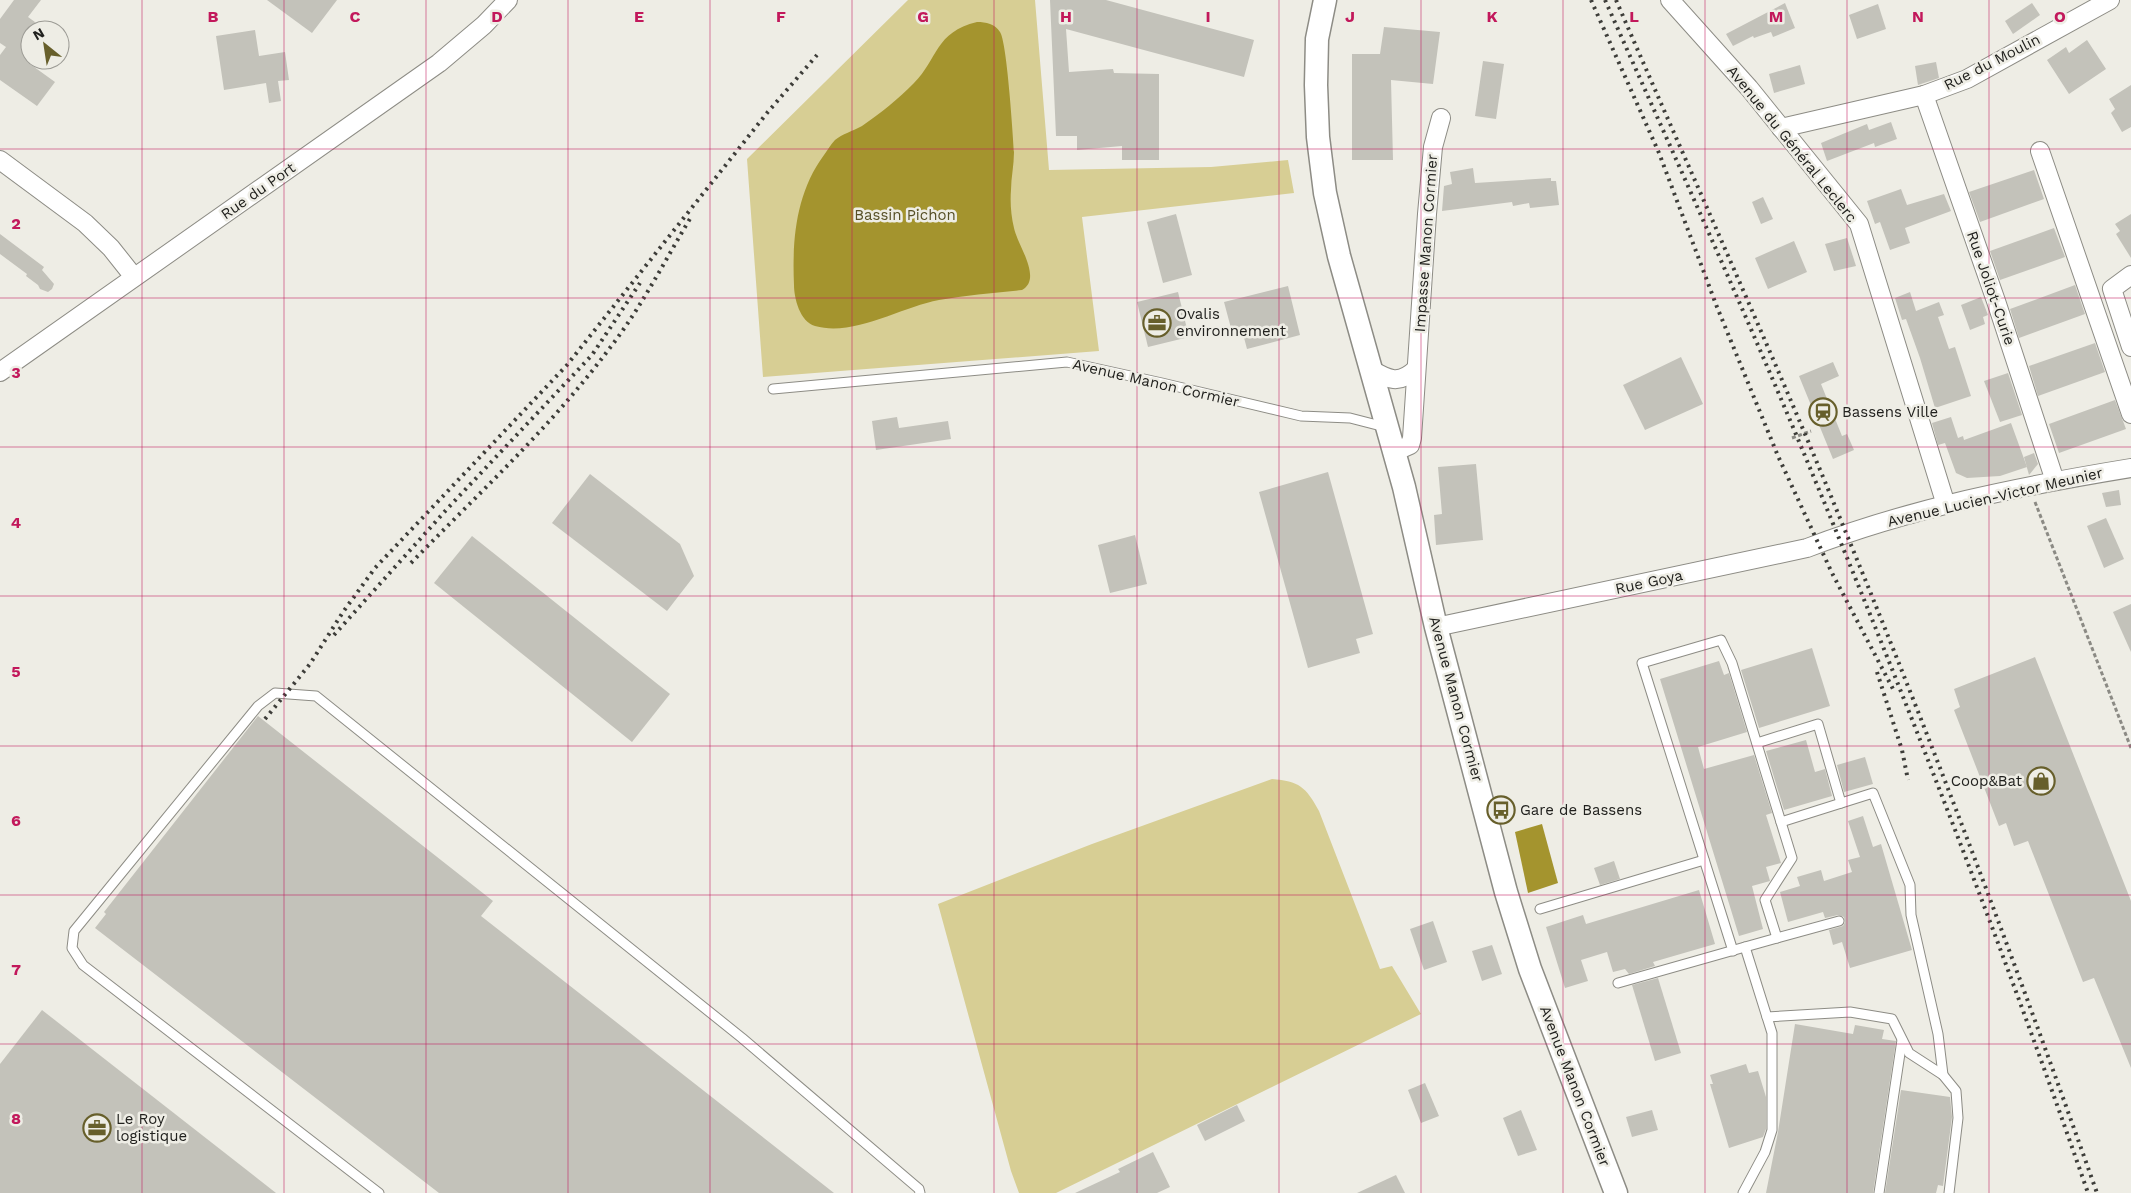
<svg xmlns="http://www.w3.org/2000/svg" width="2131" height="1193" viewBox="0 0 2131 1193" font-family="'Work Sans',sans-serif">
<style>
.green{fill:#d7ce94}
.water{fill:#a4942e}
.building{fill:#c3c2ba}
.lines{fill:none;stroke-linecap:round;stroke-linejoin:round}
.service-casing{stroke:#8d8c85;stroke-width:11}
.minor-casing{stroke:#8d8c85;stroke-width:20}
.tertiary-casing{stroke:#8d8c85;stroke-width:25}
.path{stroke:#8b8a84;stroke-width:3;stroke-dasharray:4 2.5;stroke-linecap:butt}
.service{stroke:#fff;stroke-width:9}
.minor{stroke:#fff;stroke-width:18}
.tertiary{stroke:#fff;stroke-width:22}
.rail{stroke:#3d3d39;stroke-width:4;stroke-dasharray:2.5 5;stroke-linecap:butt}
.grid{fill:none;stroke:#c2185b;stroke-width:1;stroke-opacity:0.55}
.labels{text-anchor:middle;stroke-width:5;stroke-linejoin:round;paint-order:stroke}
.street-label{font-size:15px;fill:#21211e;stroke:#eeede5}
.park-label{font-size:15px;fill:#564f26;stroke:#eeede5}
.poi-label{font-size:15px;fill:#21211e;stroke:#eeede5;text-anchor:start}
.grid-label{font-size:16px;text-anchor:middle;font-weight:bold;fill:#c2185b;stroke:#eeede5;stroke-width:5;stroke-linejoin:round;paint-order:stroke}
</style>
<rect width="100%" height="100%" fill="#eeede5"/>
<g class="green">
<polygon points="908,0 1035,0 1049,170 1211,167 1288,160 1294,193 1082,217 1099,351 763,377 747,159"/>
<path d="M 1272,779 C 1299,781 1306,787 1319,811 L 1380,969 L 1392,966 L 1421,1014 L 1056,1193 L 1019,1193 L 1011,1171 L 938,904 L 1092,844 Z"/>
</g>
<g class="water">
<path d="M 977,22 C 986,22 995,24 1000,32 C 1007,42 1013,135 1014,152 C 1014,165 1011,178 1011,190 C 1010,202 1011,216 1014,228 C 1017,244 1043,279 1022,290 C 994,293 966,295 939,300 C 901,307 854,337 815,326 C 800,322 794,298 794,285 C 792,239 796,193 824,155 C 827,151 831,144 835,140 C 842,134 853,131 862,126 C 881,113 898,99 914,83 C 938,59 935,32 977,22 Z"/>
<polygon points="1542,824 1558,883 1528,893 1515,832"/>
</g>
<g class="building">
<polygon points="14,0 41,0 28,17 46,30 30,30 30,64 55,82 37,106 0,80 0,55 6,47 0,43 0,19"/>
<polygon points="267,0 337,0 312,33"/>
<polygon points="1050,0 1106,0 1254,40 1244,77 1066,29 1069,72 1113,69 1114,73 1159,74 1159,160 1122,160 1122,146 1077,150 1077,136 1056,136"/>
<polygon points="1785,3 1795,28 1773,37 1771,32 1754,38 1753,36 1733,46 1726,34"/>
<polygon points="2032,3 2040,15 2013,34 2005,21"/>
<polygon points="1878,4 1886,29 1857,39 1849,15"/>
<polygon points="1384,27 1440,32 1433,84 1391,80 1393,160 1352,160 1352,54 1380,54"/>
<polygon points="255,30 259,56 285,52 289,80 278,81 281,101 269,103 266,83 224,90 216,36"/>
<polygon points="2087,40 2106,69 2069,94 2047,60 2066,47 2069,53"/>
<polygon points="1483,61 1504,64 1496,119 1475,116"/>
<polygon points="1936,62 1939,78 1918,85 1915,66"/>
<polygon points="1800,65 1805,84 1774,93 1769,74"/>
<polygon points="2131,85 2131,127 2122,132 2111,113 2115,109 2109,99"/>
<polygon points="1891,122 1897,139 1875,147 1874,143 1827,161 1821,143 1867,124 1869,130"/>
<polygon points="1473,168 1475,183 1551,178 1551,181 1556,181 1559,205 1530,208 1529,203 1513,206 1512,202 1442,211 1444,186 1452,184 1450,172"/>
<polygon points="2034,170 2044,199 1980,222 1969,192"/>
<polygon points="1901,189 1907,205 1944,194 1951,211 1905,228 1910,243 1890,250 1880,222 1875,224 1867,201"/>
<polygon points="1763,197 1773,219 1761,224 1752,202"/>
<polygon points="1176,214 1192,275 1163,283 1147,222"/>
<polygon points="2131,214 2131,258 2116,234 2120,231 2115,224"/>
<polygon points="2054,228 2065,257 2000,280 1990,251"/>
<polygon points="0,234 44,267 42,270 54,284 52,289 48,292 40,289 38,285 26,276 27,274 0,254"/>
<polygon points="1847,238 1856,266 1834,271 1825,244"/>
<polygon points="1794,241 1807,272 1768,289 1755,258"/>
<polygon points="2075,285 2085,314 2019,338 2010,309"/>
<polygon points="1288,286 1300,335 1247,349 1242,330 1232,332 1224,302"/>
<polygon points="1178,292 1189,337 1148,347 1137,302"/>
<polygon points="1910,292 1916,311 1939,302 1944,315 1938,317 1949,349 1955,347 1971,396 1935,408 1920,358 1906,319 1902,320 1895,298"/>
<polygon points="1981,297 1988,315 1983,317 1985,324 1970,330 1961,305"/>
<polygon points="2095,343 2105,372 2038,396 2029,366"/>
<polygon points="1681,357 1703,404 1645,430 1623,385"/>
<polygon points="1833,362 1839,376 1821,384 1842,436 1847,434 1854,450 1833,459 1799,376"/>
<polygon points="2008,373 2022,415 2000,422 1984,381"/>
<polygon points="2115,400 2126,429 2059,453 2049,424"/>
<polygon points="897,417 899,428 948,421 951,439 876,450 872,421"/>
<polygon points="1951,417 1958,438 1963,436 1964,440 2011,423 2027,467 2000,476 1967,478 1956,473 1945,443 1938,445 1932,423"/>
<polygon points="2034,453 2038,464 2029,475 2024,457"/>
<polygon points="1476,464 1483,540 1436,545 1434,515 1442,514 1438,467"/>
<polygon points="1328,472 1373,634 1356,639 1360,653 1308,668 1259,492"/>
<polygon points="590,474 680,544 694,576 667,611 552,523"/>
<polygon points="2119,490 2121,505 2106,507 2102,493"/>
<polygon points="2106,518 2124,559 2104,568 2087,526"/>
<polygon points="1135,535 1147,584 1110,593 1098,545"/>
<polygon points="472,536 670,694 632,742 434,583"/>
<polygon points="2131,604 2131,652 2113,612"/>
<polygon points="1812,648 1830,706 1759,728 1741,670"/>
<polygon points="2035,657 2131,901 2131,1068 2094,978 2083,982 2028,841 2014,846 2006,823 1999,826 1954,710 1960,707 1954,689"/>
<polygon points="1719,661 1724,675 1729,673 1747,732 1698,747 1704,769 1754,755 1772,813 1766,815 1781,863 1766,867 1770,881 1752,886 1763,929 1739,936 1660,679"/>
<polygon points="258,716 493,901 481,916 834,1193 439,1193 95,928 106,914 104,912"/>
<polygon points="1806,740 1815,772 1825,769 1832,796 1784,810 1766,751"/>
<polygon points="1865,757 1873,784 1844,792 1837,765"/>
<polygon points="1863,816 1873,847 1881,844 1912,950 1850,968 1842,942 1833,945 1829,930 1843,926 1845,922 1844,917 1838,915 1825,918 1823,912 1788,922 1780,892 1800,886 1797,877 1821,870 1824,881 1852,872 1848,860 1860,857 1848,821"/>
<polygon points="1614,861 1620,879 1600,885 1594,868"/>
<polygon points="1699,890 1715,944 1653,962 1655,966 1629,974 1625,969 1613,972 1607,952 1581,960 1588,981 1565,988 1546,927 1583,915 1586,924"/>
<polygon points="1433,921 1447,962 1424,970 1410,929"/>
<polygon points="1492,945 1502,974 1482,981 1472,951"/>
<polygon points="1658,978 1681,1053 1655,1061 1632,985"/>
<polygon points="42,1010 276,1193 0,1193 0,1064"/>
<polygon points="1795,1024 1853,1034 1855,1025 1884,1030 1882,1039 1896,1041 1873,1193 1766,1193 1778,1132"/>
<polygon points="1746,1064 1749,1073 1758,1071 1766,1097 1766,1129 1763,1137 1729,1148 1710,1084 1713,1084 1710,1075"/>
<polygon points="1425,1083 1439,1116 1421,1123 1408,1090"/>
<polygon points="1901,1090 1950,1097 1952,1117 1943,1186 1938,1185 1936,1193 1885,1193"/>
<polygon points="1237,1105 1245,1121 1205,1141 1197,1125"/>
<polygon points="1521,1110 1537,1150 1518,1156 1503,1118"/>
<polygon points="1652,1110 1658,1130 1632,1137 1626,1117"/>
<polygon points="1153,1152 1170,1187 1157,1193 1075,1193 1120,1172 1118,1169"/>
<polygon points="1396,1175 1405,1193 1357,1193"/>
</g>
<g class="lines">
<g class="service-casing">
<g id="service">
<polyline points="773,389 1067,362 1162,383 1301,416 1350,418 1385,427"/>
<polyline points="1757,743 1818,724 1841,803"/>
<polyline points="1781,822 1873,793 1910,885 1911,915 1938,1034 1943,1075"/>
<polyline points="1540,909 1704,860"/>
<polyline points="1777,938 1839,921"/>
<polyline points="1733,951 1642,663 1721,640 1732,663 1792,858 1765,900 1777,938 1745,947"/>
<polyline points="1618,983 1745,947 1772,1033 1772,1130 1765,1152 1743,1193"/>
<polyline points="1767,1017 1850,1012 1892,1019 1909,1053 1943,1075 1956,1091 1958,1118 1949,1193"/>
<polyline points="379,1193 83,965 72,948 74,931 258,706 275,693 316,696 742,1038 919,1189 920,1193"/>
<polyline points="1879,1193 1902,1040"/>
</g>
</g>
<g class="minor-casing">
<g id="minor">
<polyline points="1670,0 1749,88 1859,224 1946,505"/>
<polyline points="1924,95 1996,301 2055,481"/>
<polyline points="1781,128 1924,95 1967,79 2110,0"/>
<polyline points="2040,151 2131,414"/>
<polyline points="0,160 85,223 111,248 134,277"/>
<polyline points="2131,275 2112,289 2131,347"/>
<path d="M 1370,369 C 1389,380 1399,385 1416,369"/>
<polyline points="0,372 439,63 484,25 508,0"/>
<polyline points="1394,452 1410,445 1412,438 1427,214 1433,147 1441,118"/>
<path d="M 1436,627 L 1807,548 C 1911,508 2021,486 2131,468"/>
</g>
</g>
<g class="tertiary-casing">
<polyline id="tertiary" points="1325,0 1317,39 1316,85 1318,137 1325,193 1339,256 1404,487 1436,627 1506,892 1530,969 1616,1193"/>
</g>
<g class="path">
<polyline points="1792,438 1811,431"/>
<polyline points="2035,502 2131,748"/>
</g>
<use href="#service" class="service"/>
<use href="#minor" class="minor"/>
<use href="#tertiary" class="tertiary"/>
<g class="rail">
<polyline points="1591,0 1659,153 1717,307 1778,456 1832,573 1893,689"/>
<path d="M 1605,0 C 1669,144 1734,287 1795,432 C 1900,683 1999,936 2088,1193"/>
<path d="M 1616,0 C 1692,176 1772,351 1844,528 C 1935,748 2018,970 2097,1193"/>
<path d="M 411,563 C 478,494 551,427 609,349 C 641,308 664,262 691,217"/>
<polyline points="334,635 447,509 592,355 640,283"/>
<polyline points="1877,672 1902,750 1908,780"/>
<polyline points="265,719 310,664 343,612 375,568 567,365 767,113 817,55"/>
</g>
</g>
<path class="grid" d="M 142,0 L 142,1193M 284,0 L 284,1193M 426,0 L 426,1193M 568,0 L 568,1193M 710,0 L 710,1193M 852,0 L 852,1193M 994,0 L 994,1193M 1137,0 L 1137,1193M 1279,0 L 1279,1193M 1421,0 L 1421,1193M 1563,0 L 1563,1193M 1705,0 L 1705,1193M 1847,0 L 1847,1193M 1989,0 L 1989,1193M 0,149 L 2131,149M 0,298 L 2131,298M 0,447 L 2131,447M 0,596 L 2131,596M 0,746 L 2131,746M 0,895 L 2131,895M 0,1044 L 2131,1044"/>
<defs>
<g id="office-ring" transform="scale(1.4375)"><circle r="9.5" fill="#eeede5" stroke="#675f2b" stroke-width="1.5"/><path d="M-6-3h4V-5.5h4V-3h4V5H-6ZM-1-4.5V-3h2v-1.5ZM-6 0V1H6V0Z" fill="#675f2b"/></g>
<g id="station-ring" transform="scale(1.4375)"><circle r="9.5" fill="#eeede5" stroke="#675f2b" stroke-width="1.5"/><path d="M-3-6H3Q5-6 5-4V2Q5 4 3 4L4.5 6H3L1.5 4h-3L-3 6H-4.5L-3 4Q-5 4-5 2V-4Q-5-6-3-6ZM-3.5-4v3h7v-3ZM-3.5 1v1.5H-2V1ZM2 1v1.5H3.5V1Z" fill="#675f2b"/></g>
<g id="shop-ring" transform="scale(1.4375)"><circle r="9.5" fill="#eeede5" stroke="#675f2b" stroke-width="1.5"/><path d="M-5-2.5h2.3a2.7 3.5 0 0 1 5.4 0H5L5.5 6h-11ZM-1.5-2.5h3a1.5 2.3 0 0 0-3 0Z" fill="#675f2b"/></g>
<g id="bus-ring" transform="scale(1.4375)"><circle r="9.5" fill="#eeede5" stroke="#675f2b" stroke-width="1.5"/><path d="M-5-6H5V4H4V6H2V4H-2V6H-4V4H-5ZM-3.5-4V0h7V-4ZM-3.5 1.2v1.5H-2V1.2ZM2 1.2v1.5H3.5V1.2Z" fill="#675f2b"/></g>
</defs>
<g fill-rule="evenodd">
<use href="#office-ring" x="1157" y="323"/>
<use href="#station-ring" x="1823" y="412"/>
<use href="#shop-ring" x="2041" y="781"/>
<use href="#bus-ring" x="1501" y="810"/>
<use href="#office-ring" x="97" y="1128"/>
</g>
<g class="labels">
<g class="street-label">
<text transform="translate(1992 62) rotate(-27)" y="5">Rue du Moulin</text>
<text transform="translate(1792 144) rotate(51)" y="5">Avenue du Général Leclerc</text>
<text transform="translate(258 191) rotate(-35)" y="5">Rue du Port</text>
<text transform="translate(1426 243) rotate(-86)" y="5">Impasse Manon Cormier</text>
<text transform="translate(1991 288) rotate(71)" y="5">Rue Joliot-Curie</text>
<text transform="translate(1156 383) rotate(13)" y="5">Avenue Manon Cormier</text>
<text transform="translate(1995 497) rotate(-13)" y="5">Avenue Lucien-Victor Meunier</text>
<text transform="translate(1649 582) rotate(-12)" y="5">Rue Goya</text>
<text transform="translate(1456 699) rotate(75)" y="5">Avenue Manon Cormier</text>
<text transform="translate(1575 1086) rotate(69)" y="5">Avenue Manon Cormier</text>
</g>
<g class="park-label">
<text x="905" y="220">Bassin Pichon</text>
</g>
<g class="poi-label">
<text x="1176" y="319">Ovalis<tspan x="1176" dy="17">environnement</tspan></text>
<text x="1842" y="417">Bassens Ville</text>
<text x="2022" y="786" text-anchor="end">Coop&amp;Bat</text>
<text x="1520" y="815">Gare de Bassens</text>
<text x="116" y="1124">Le Roy<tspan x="116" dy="17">logistique</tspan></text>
</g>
</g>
<g class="grid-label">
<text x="213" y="22">B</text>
<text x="355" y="22">C</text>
<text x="497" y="22">D</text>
<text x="639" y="22">E</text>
<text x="781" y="22">F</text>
<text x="923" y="22">G</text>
<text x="1066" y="22">H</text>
<text x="1208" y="22">I</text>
<text x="1350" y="22">J</text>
<text x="1492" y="22">K</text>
<text x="1634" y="22">L</text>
<text x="1776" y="22">M</text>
<text x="1918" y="22">N</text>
<text x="2060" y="22">O</text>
<text x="16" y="229">2</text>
<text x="16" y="378">3</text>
<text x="16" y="528">4</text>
<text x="16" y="677">5</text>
<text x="16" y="826">6</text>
<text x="16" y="975">7</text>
<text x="16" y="1124">8</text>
</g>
<g transform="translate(45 45) rotate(330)"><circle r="24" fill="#eeede5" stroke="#9c9b95"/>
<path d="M0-4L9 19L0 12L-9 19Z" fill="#675f2b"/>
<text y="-8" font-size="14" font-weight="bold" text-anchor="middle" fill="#21211e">N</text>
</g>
</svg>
